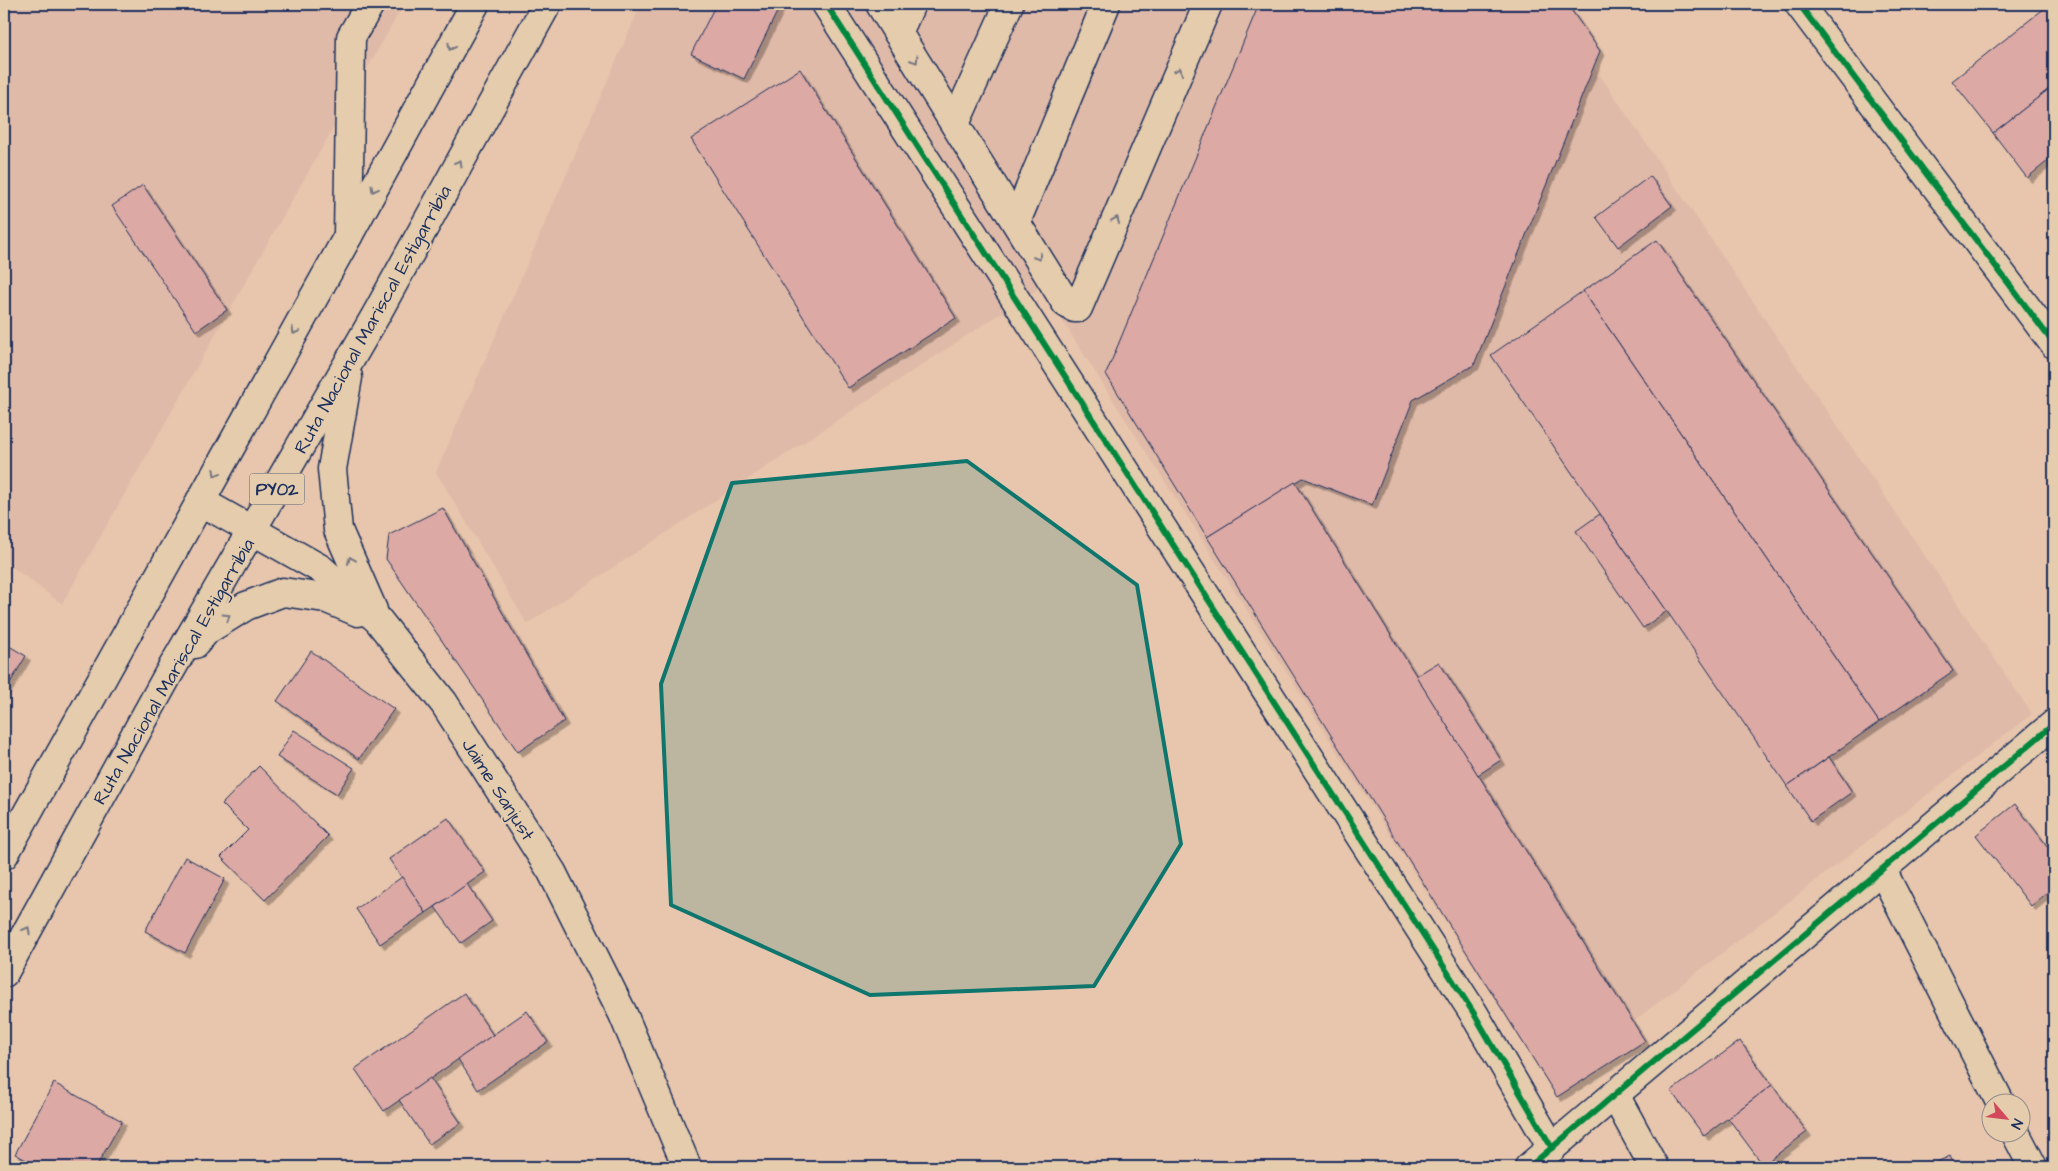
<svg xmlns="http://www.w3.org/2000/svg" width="2058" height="1171" viewBox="0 0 2058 1171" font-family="'Architects Daughter',sans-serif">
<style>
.built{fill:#e0baa8}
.building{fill:#dca9a4;stroke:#1b2f5e;filter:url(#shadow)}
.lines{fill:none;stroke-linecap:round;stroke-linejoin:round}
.minor-casing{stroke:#1b2f5e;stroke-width:31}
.major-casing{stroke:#1b2f5e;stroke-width:31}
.minor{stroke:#e4ccad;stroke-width:28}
.major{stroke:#e4ccad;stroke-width:28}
.cycleway-casing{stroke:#e4ccad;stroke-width:9}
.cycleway{stroke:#00873e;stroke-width:6}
.oneway{stroke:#757682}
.marked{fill:#0f766e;fill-opacity:0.2;stroke:#0f766e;stroke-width:4;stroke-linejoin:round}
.labels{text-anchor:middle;stroke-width:4;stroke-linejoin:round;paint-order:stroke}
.shield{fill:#e4ccad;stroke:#575e76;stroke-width:1}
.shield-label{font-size:18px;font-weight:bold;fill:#1b2f5e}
.street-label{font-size:19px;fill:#1b2f5e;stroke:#e4ccad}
</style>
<defs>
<filter id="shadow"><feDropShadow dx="4.5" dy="4.5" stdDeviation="0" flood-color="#0004"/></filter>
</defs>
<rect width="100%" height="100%" fill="#e8c6ad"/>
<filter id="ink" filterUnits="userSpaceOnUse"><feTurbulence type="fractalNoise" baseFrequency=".02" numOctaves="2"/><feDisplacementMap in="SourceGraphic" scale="10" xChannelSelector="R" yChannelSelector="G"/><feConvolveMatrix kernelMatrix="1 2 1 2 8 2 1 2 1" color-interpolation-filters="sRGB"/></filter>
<g filter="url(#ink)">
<g class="built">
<polygon points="4,4 404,4 62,604 4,561"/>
<polygon points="641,4 1552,4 2032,714 1550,1086 1041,287 527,624 436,472"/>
</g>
<g class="building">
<polygon points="716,4 781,4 744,79 691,54"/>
<polygon points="1259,4 1567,4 1600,51 1474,365 1413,400 1372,505 1303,478 1207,537 1106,374"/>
<polygon points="2050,4 2054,4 2054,85 1993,133 1952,81"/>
<polygon points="800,69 956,318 848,388 691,139"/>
<polygon points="2054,85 2054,156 2027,178 1993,133"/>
<polygon points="1650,176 1672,206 1618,247 1596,217"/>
<polygon points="143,185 227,310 196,331 112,206"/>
<polygon points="1657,240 1953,671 1879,722 1583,291"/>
<polygon points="1583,291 1879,722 1787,786 1491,355"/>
<polygon points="1295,482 1645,1041 1557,1097 1207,537"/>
<polygon points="443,508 564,721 518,752 386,559 389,535"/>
<polygon points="1600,514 1667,611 1643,628 1576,531"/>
<polygon points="4,643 26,656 4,693"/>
<polygon points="311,651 394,709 359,759 277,701"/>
<polygon points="1439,662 1501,760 1478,775 1416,676"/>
<polygon points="294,730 354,768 337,794 277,757"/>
<polygon points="1829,757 1852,792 1811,821 1787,786"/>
<polygon points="259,766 328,836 265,900 221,857 248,830 222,804"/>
<polygon points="2015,804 2054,855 2054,887 2031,906 1976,835"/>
<polygon points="448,818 485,872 426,913 389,859"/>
<polygon points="185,857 225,879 185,953 145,931"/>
<polygon points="402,877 426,913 380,944 356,909"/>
<polygon points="467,884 492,921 461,943 435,907"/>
<polygon points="2054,930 2054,940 2049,934"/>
<polygon points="464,993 493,1035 384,1111 355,1069"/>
<polygon points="527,1011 548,1042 478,1090 458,1059"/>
<polygon points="1740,1041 1772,1085 1704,1136 1671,1091"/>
<polygon points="430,1078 461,1123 429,1144 399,1100"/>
<polygon points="54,1083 122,1121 96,1167 39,1167 15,1154"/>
<polygon points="1772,1085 1807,1132 1763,1165 1728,1118"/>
<polygon points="1950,1156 1955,1167 1926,1167"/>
</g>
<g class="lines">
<g class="minor-casing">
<g id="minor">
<polyline points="826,4 1473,1012 1552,1148"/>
<polyline points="880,4 1066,303 1074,308 1078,308 1208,4"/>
<polyline points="1799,4 2054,344"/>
<polyline points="898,33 911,4"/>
<polyline points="955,124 1009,4"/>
<polyline points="1016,222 1106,4"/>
<polyline points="348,236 351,37 370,4"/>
<polyline points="1882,870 2001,1104"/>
<polyline points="1615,1095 1654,1167"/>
<polyline points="2016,1134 2033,1167"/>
<polyline points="1529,1167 2054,724"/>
</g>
</g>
<g class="major-casing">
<g id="major">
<polyline points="348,377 332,469 338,530 373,610"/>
<polyline points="200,501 321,569 378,620 444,703 552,872 623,1014 687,1167"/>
<polyline points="195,644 207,630 246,606 283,592 325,598 358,612"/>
<polyline points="4,855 348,236 475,4"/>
<polyline points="4,973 168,675 376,315 547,4"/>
</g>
</g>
<use href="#minor" class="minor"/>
<use href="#major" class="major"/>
<g class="cycleway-casing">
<g id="cycleway">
<polyline points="826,4 1473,1012 1552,1148"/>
<polyline points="1799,4 2054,344"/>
<polyline points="1529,1167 2054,724"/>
</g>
</g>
<use href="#cycleway" class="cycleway"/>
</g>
<defs><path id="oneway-chevron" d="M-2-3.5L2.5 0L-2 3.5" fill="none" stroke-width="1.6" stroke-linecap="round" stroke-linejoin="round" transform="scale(1.25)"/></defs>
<g class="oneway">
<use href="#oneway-chevron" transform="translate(451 47) rotate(119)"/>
<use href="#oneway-chevron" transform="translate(915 60) rotate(58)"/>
<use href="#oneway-chevron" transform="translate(1179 71) rotate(-67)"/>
<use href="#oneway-chevron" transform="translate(459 163) rotate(-61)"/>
<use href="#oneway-chevron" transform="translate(374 189) rotate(119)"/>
<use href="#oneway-chevron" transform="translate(1116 220) rotate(-67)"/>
<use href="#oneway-chevron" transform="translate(1038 257) rotate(58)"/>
<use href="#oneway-chevron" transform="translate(295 331) rotate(119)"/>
<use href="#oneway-chevron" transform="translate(216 473) rotate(119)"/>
<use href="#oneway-chevron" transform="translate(351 560) rotate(-113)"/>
<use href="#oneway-chevron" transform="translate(227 617) rotate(-32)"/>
<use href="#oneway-chevron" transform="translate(27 930) rotate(-61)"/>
</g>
</g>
<path class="marked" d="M 967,461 L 1137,585 L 1181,844 L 1094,986 L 870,995 L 671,905 L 661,684 L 732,483 Z"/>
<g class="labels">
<rect class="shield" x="249.5" y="473.5" width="55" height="31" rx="4"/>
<g class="shield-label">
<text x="277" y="495">PY02</text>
</g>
<g class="street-label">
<text transform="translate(372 319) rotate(-61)" y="7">Ruta Nacional Mariscal Estigarribia</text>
<text transform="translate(173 671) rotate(-60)" y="7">Ruta Nacional Mariscal Estigarribia</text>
<text transform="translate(499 789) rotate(57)" y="7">Jaime Sanjust</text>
</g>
</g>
<rect width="2058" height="1171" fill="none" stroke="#e4ccad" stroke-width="20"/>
<rect x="10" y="10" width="2038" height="1151" fill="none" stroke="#1b2f5e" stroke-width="2" filter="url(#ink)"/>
<g transform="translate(2006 1118) rotate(118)"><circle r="24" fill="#e4ccad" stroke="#948d8d"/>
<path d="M0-4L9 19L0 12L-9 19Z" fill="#d1495b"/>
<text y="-8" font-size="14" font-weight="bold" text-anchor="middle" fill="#1b2f5e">N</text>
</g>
</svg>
